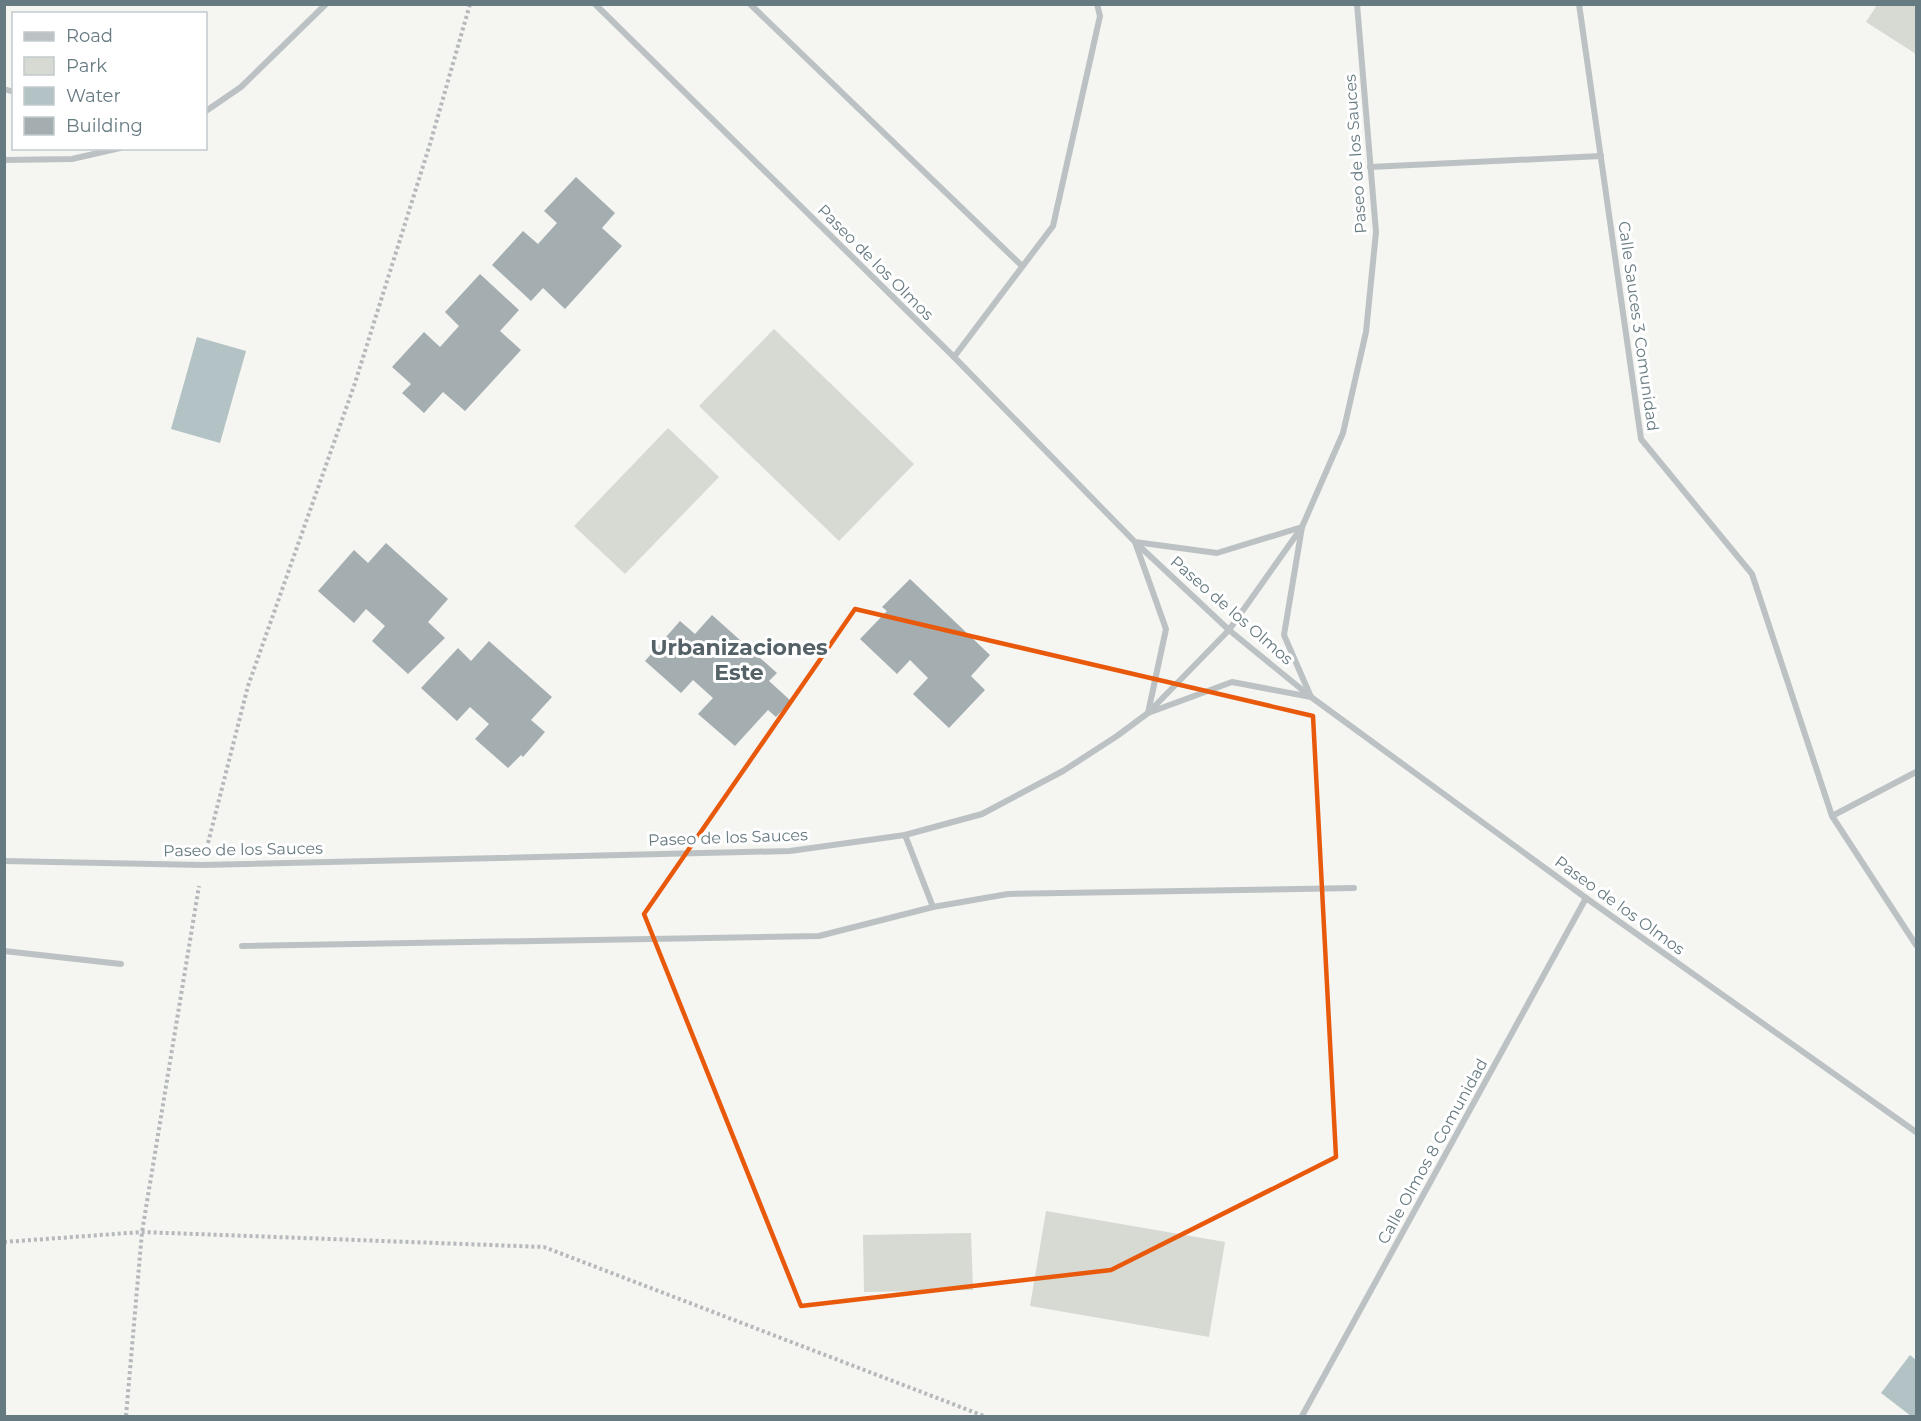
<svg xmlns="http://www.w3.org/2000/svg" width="1921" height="1421" viewBox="0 0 1921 1421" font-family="Montserrat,sans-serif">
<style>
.green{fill:#d6dad2}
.water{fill:#b3c2c4}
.building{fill:#a4aeb1}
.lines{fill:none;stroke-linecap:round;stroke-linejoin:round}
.path{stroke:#b5b9bb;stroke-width:4;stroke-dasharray:3 3;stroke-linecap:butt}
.street{stroke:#bcc2c4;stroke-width:6}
.marked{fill:none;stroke:#e8590c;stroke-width:4.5;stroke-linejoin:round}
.labels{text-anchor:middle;stroke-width:6;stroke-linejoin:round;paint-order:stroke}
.street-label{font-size:16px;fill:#667a81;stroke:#fff}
.district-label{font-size:22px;font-weight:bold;fill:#546167;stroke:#fff}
</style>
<rect width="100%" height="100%" fill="#f5f5f2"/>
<g class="green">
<polygon points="1877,5 1916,5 1916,54 1866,22"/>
<polygon points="774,329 914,464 839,541 699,406"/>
<polygon points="668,428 719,477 625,574 574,526"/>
<polygon points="1046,1211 1225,1242 1209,1337 1030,1306"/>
<polygon points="971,1233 973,1290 864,1292 863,1235"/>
</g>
<g class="water">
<polygon points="197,337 246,351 220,443 171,429"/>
<polygon points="1910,1355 1916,1360 1916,1416 1911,1416 1881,1393"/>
</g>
<g class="building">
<polygon points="576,177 615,213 602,228 622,246 565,309 543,288 531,301 492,265 523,231 538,244 557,223 544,211"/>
<polygon points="480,274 519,310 500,331 521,350 465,411 443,392 424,413 402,393 411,384 392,367 424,332 440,347 459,326 445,312"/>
<polygon points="386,543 448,599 428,622 445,638 408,674 372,641 385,626 366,609 354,623 318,591 354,550 368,563"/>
<polygon points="910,579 990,655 971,676 985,690 949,728 913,694 928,678 910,660 897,674 860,639 887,611 882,607"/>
<polygon points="712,615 777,673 769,681 791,701 776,717 768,710 735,746 698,714 713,698 693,680 681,693 645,661 680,621 695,634"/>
<polygon points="489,641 552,697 531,720 545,732 523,757 521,755 508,768 475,739 489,724 470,707 457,721 421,688 458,648 471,661"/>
</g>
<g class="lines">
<g class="path">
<polyline points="208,843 248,686 355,383 430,144 470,4"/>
<polyline points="4,1242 142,1232 544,1247 984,1416"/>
<polyline points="126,1416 142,1232 199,886"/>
</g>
<g class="street">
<polyline points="595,4 954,357 1135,542 1229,630 1311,697 1586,898 1916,1132"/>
<polyline points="750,4 1021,265"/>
<polyline points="1579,4 1641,439 1752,574 1832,816 1916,945"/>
<polyline points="4,89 14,92"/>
<polyline points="206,111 241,87 326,4"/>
<polyline points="4,160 72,159 120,148"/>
<polyline points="1370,167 1601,156"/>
<polyline points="954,357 1053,226 1100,16 1097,4"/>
<polygon points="1302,527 1284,635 1311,697 1232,682 1148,713 1166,629 1135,542 1217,553"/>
<polyline points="1832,816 1916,772"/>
<polyline points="905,835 933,907"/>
<polyline points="4,861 202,865 790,851 905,835 982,814 1063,771 1117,736 1148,713 1229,630 1302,527 1343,433 1366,332 1376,232 1357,4"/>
<polyline points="242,946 819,936 933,907 1008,894 1354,888"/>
<polyline points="4,951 121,964"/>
<polyline points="1302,1416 1586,898"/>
</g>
</g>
<path class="marked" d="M 855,609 L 1313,716 L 1336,1157 L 1111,1270 L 801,1306 L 644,914 Z"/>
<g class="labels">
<g class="street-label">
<text transform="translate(1355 154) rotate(-94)" y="6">Paseo de los Sauces</text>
<text transform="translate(876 262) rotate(45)" y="6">Paseo de los Olmos</text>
<text transform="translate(1639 326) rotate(82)" y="6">Calle Sauces 3 Comunidad</text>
<text transform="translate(1232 610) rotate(41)" y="6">Paseo de los Olmos</text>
<text transform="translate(728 837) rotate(-2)" y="6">Paseo de los Sauces</text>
<text transform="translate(243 849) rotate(-1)" y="6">Paseo de los Sauces</text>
<text transform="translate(1620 905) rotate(36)" y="6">Paseo de los Olmos</text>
<text transform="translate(1432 1151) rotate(-61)" y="6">Calle Olmos 8 Comunidad</text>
</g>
<g class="district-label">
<text x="739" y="655">Urbanizaciones<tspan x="739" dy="25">Este</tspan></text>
</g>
</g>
<rect width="1921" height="1421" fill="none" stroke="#667a81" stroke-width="12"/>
<rect x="12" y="12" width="195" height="138" fill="#ffffff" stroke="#c2cacd" stroke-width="1.5"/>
<rect x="24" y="32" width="30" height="9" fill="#bcc2c4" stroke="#c2cacd" stroke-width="1.5"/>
<text x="66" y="42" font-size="18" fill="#667a81">Road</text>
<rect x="24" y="57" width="30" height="18" fill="#d6dad2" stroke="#c2cacd" stroke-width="1.5"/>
<text x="66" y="72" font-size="18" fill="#667a81">Park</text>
<rect x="24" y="87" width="30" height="18" fill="#b3c2c4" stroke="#c2cacd" stroke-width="1.5"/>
<text x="66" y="102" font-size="18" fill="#667a81">Water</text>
<rect x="24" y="117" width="30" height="18" fill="#a4aeb1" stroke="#c2cacd" stroke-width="1.5"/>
<text x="66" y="132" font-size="18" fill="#667a81">Building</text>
</svg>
